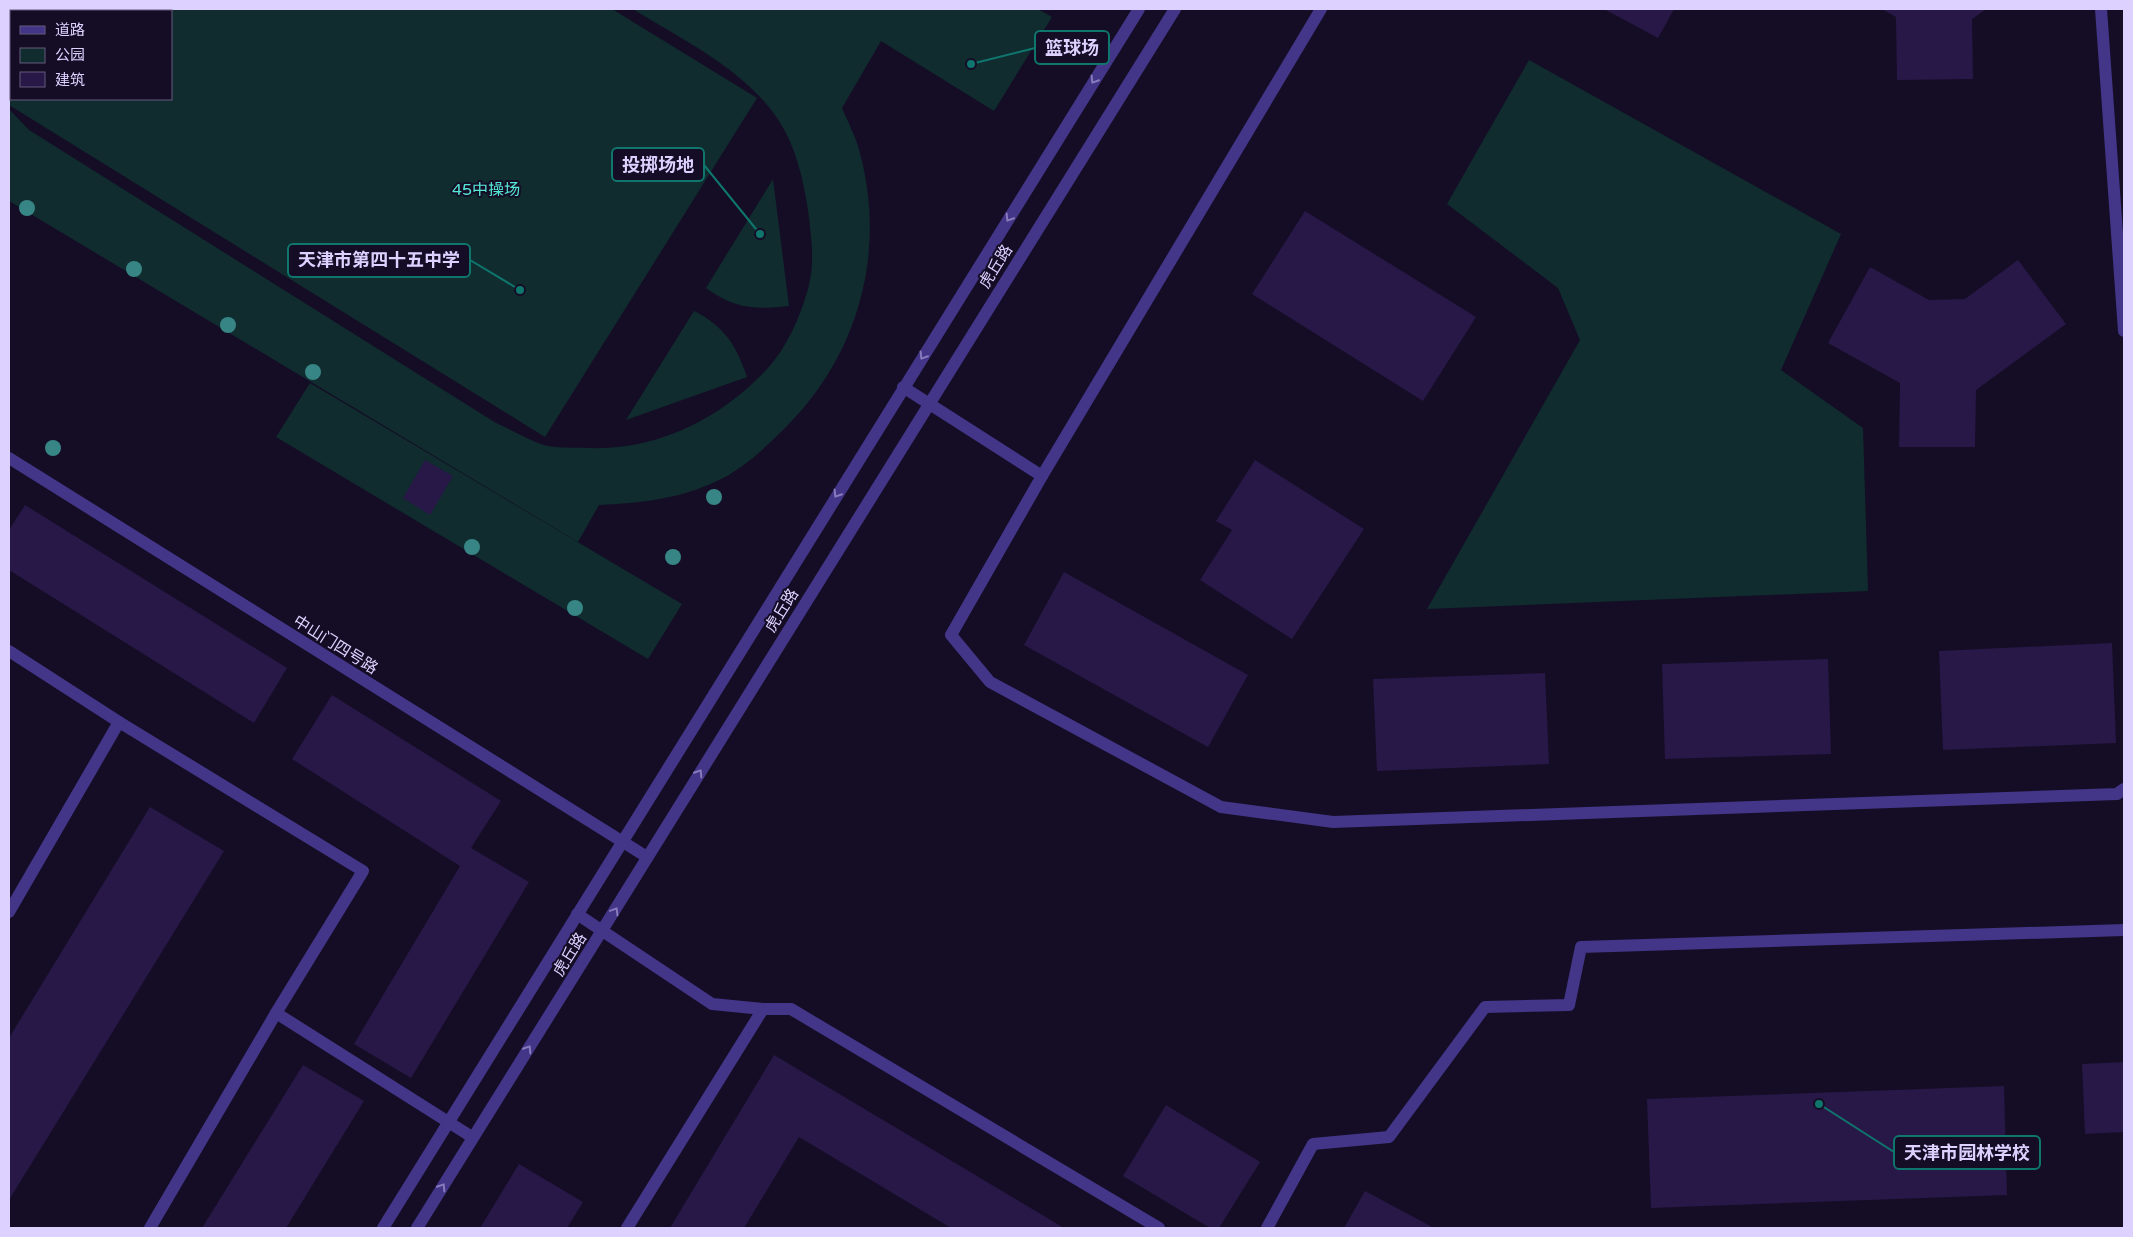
<svg xmlns="http://www.w3.org/2000/svg" width="2133" height="1237" viewBox="0 0 2133 1237" font-family="'Varela Round','Noto Sans SC',sans-serif">
<style>
.green{fill:#102c2f}
.building{fill:#281847}
.lines{fill:none;stroke-linecap:round;stroke-linejoin:round}
.minor{stroke:#433587;stroke-width:12}
.tertiary{stroke:#433587;stroke-width:12}
.tree{fill:#388586}
.oneway{stroke:#887bbd}
.labels{text-anchor:middle;stroke-width:4;stroke-linejoin:round;paint-order:stroke}
.park-label{font-size:16px;fill:#55e7d6;stroke:#140d25}
.street-label{font-size:16px;fill:#ddd1ff;stroke:#140d25}
.leader{fill:none;stroke:#0f766e;stroke-width:2}
.callout-dot{fill:#0f766e;stroke:#140d25;stroke-width:2}
.callout{fill:#140d25;stroke:#0f766e;stroke-width:2}
.callout-label{font-size:18px;text-anchor:middle;font-weight:bold;fill:#ddd1ff}
</style>
<rect width="100%" height="100%" fill="#140d25"/>
<g class="green">
<polygon points="64,9 612,9 757,98 545,437 9,105 11,94 11,99 171,99 171,11 63,11"/>
<path d="M 633,9 L 1038,9 L 1052,17 L 994,111 L 881,41 L 842,108 C 847,120 854,133 858,146 C 888,248 860,354 785,428 C 765,448 743,469 717,481 C 680,499 640,503 599,505 L 578,542 L 9,201 L 9,109 L 29,130 L 496,423 C 512,430 528,440 544,445 C 558,449 575,447 589,448 C 656,451 722,418 767,369 C 787,348 802,313 809,285 C 815,261 811,234 808,210 C 803,179 796,147 779,121 C 745,69 684,41 633,9 Z"/>
<polygon points="1529,60 1841,234 1781,370 1863,428 1868,591 1427,609 1580,340 1558,288 1447,204"/>
<path d="M 773,179 L 789,306 C 755,310 735,309 706,288 Z"/>
<path d="M 694,311 C 725,327 736,345 747,377 L 626,420 Z"/>
<polygon points="310,383 682,604 648,659 276,437"/>
</g>
<g class="building">
<polygon points="1604,9 1674,9 1658,38"/>
<polygon points="1882,9 1986,9 1972,19 1973,79 1897,80 1896,17"/>
<polygon points="1305,211 1476,317 1423,401 1252,294"/>
<polygon points="2018,260 2066,324 1976,390 1975,447 1899,447 1900,383 1828,343 1870,267 1929,300 1965,299"/>
<polygon points="425,460 453,476 430,515 403,498"/>
<polygon points="1255,460 1364,529 1292,639 1200,580 1232,530 1216,521"/>
<polygon points="25,505 287,668 254,723 9,570 9,530"/>
<polygon points="1064,572 1248,675 1208,747 1024,645"/>
<polygon points="2112,643 2116,743 1943,750 1939,651"/>
<polygon points="1828,659 1831,754 1665,759 1662,664"/>
<polygon points="1545,673 1549,764 1377,771 1373,679"/>
<polygon points="332,695 501,801 471,848 529,882 411,1078 354,1044 460,866 292,759"/>
<polygon points="150,807 224,851 9,1200 9,1038"/>
<polygon points="774,1055 1064,1228 951,1228 799,1137 744,1228 670,1228"/>
<polygon points="2124,1062 2124,1132 2085,1134 2082,1064"/>
<polygon points="303,1065 364,1101 286,1228 202,1228"/>
<polygon points="2004,1086 2007,1195 1651,1208 1647,1099"/>
<polygon points="1166,1105 1260,1162 1219,1228 1210,1228 1123,1176"/>
<polygon points="519,1164 583,1202 567,1228 480,1228"/>
<polygon points="1365,1191 1434,1228 1344,1228"/>
</g>
<g class="lines">
<g class="minor">
<polyline points="1321,9 1042,476 951,635 990,682 1221,807 1333,822 2117,794 2124,789"/>
<polyline points="2101,9 2124,331"/>
<polyline points="903,387 1042,476"/>
<polyline points="9,458 647,857"/>
<polyline points="9,651 119,722 363,871 276,1013 150,1228"/>
<polyline points="9,912 119,722"/>
<polyline points="577,914 712,1004 763,1009 791,1009 1159,1228"/>
<polyline points="276,1013 472,1137"/>
<polyline points="627,1228 763,1009"/>
<polyline points="1267,1228 1313,1144 1389,1137 1485,1007 1569,1005 1581,947 2124,930"/>
</g>
<g class="tertiary">
<polyline points="383,1228 1139,9"/>
<polyline points="417,1228 1175,9"/>
</g>
</g>
<g class="tree">
<circle cx="27" cy="208" r="8"/>
<circle cx="134" cy="269" r="8"/>
<circle cx="228" cy="325" r="8"/>
<circle cx="313" cy="372" r="8"/>
<circle cx="53" cy="448" r="8"/>
<circle cx="714" cy="497" r="8"/>
<circle cx="472" cy="547" r="8"/>
<circle cx="673" cy="557" r="8"/>
<circle cx="575" cy="608" r="8"/>
</g>
<defs><path id="oneway-chevron" d="M-2-3.5L2.5 0L-2 3.5" fill="none" stroke-width="1.6" stroke-linecap="round" stroke-linejoin="round" transform="scale(1.25)"/></defs>
<g class="oneway">
<use href="#oneway-chevron" transform="translate(1094 80) rotate(122)"/>
<use href="#oneway-chevron" transform="translate(1009 218) rotate(122)"/>
<use href="#oneway-chevron" transform="translate(923 356) rotate(122)"/>
<use href="#oneway-chevron" transform="translate(837 494) rotate(122)"/>
<use href="#oneway-chevron" transform="translate(699 773) rotate(-58)"/>
<use href="#oneway-chevron" transform="translate(615 911) rotate(-59)"/>
<use href="#oneway-chevron" transform="translate(528 1049) rotate(-58)"/>
<use href="#oneway-chevron" transform="translate(442 1187) rotate(-58)"/>
</g>
<g class="labels">
<g class="park-label">
<text x="486" y="195">45中操场</text>
</g>
<g class="street-label">
<text transform="translate(995 266) rotate(-58)" y="6">虎丘路</text>
<text transform="translate(781 610) rotate(-58)" y="6">虎丘路</text>
<text transform="translate(336 644) rotate(32)" y="6">中山门四号路</text>
<text transform="translate(569 954) rotate(-58)" y="6">虎丘路</text>
</g>
</g>
<path class="leader" d="M971 64L1035 48M760 234L704 165M520 290L470 260M1819 1104L1894 1152"/>
<g class="callout-dot">
<circle cx="971" cy="64" r="5"/>
<circle cx="760" cy="234" r="5"/>
<circle cx="520" cy="290" r="5"/>
<circle cx="1819" cy="1104" r="5"/>
</g>
<g class="callout">
<rect x="1035" y="31" width="74" height="33" rx="5"/>
<rect x="612" y="148" width="92" height="33" rx="5"/>
<rect x="288" y="244" width="182" height="33" rx="5"/>
<rect x="1894" y="1136" width="146" height="33" rx="5"/>
</g>
<g class="callout-label">
<text x="1072" y="54">篮球场</text>
<text x="658" y="171">投掷场地</text>
<text x="379" y="266">天津市第四十五中学</text>
<text x="1967" y="1159">天津市园林学校</text>
</g>
<rect width="2133" height="1237" fill="none" stroke="#ddd1ff" stroke-width="20"/>
<rect x="10" y="10" width="162" height="90" fill="#140d25" stroke="#645b7c"/>
<rect x="20" y="26" width="25" height="8" fill="#433587" stroke="#645b7c"/>
<text x="55" y="35" font-size="15" fill="#ddd1ff">道路</text>
<rect x="20" y="48" width="25" height="15" fill="#102c2f" stroke="#645b7c"/>
<text x="55" y="60" font-size="15" fill="#ddd1ff">公园</text>
<rect x="20" y="72" width="25" height="15" fill="#281847" stroke="#645b7c"/>
<text x="55" y="85" font-size="15" fill="#ddd1ff">建筑</text>
</svg>
